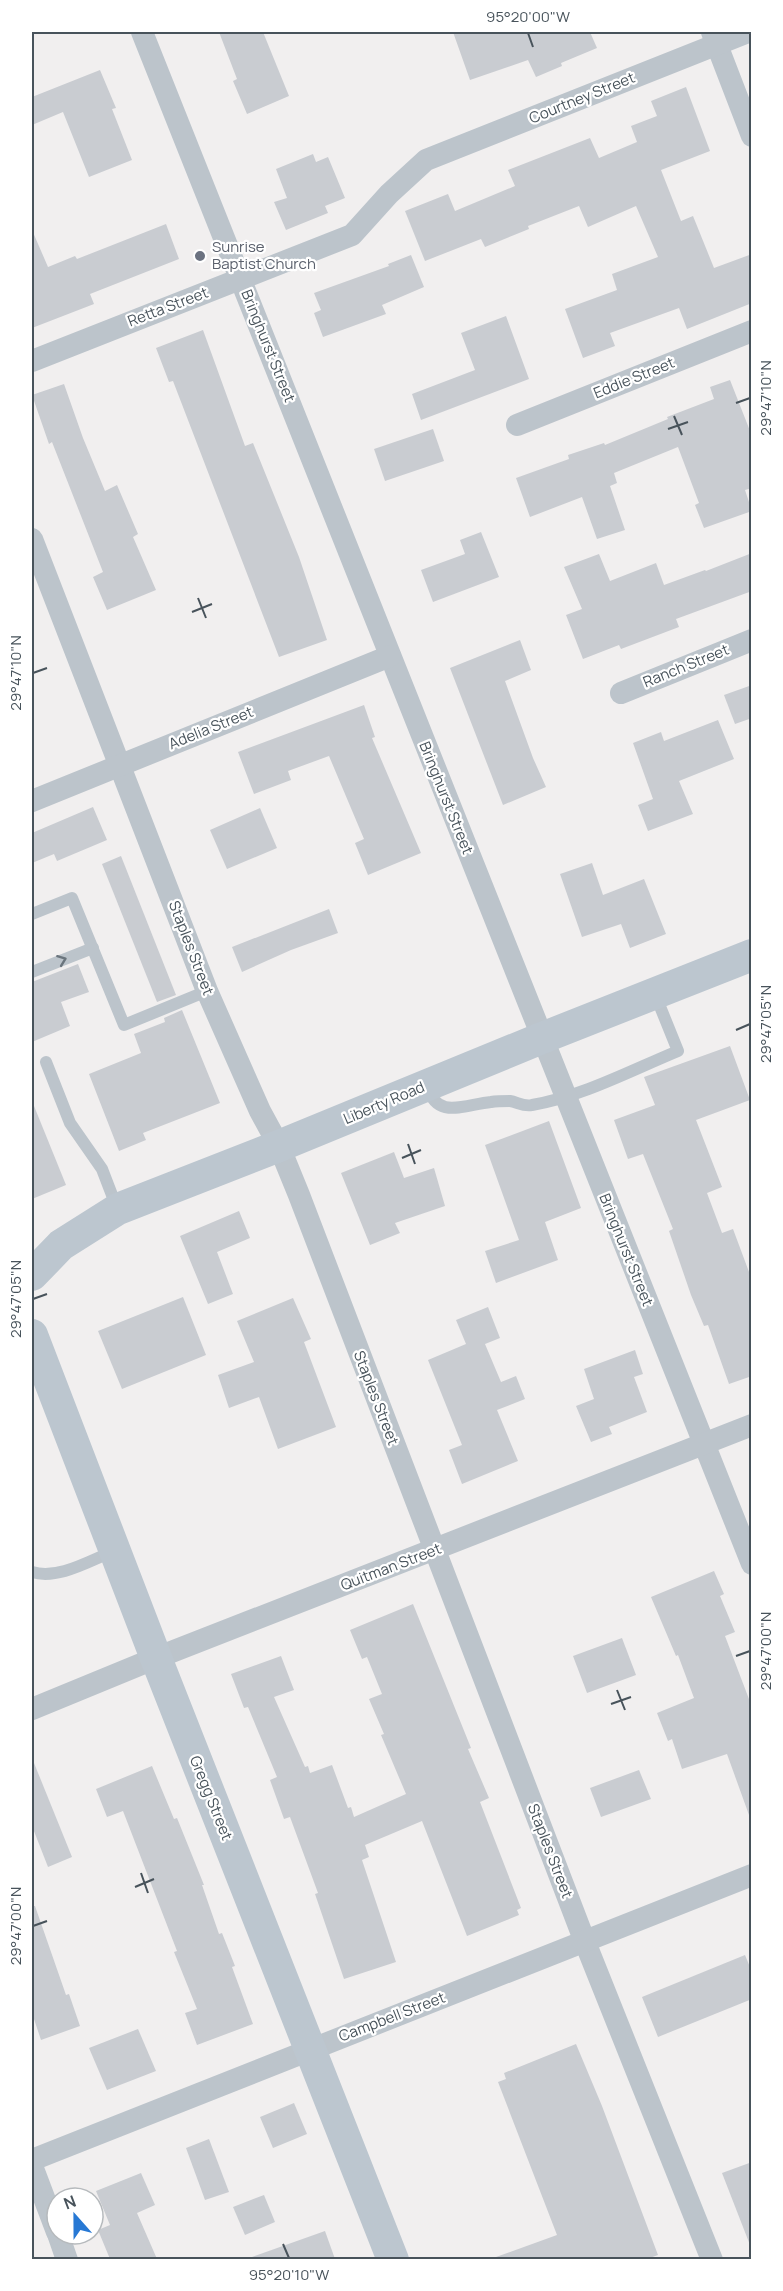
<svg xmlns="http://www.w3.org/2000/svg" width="783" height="2291" viewBox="0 0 783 2291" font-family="Manrope,sans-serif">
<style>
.building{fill:#c9ccd1}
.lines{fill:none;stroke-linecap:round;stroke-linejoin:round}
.lane{stroke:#bcc4cb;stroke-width:12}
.street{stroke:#bcc4cb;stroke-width:22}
.secondary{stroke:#bcc6cf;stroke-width:32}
.oneway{stroke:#6b757d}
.ticks{fill:none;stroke:#48535b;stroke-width:2}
.worship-dot{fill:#6b7280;stroke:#fff;stroke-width:2}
.labels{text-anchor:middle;stroke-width:4.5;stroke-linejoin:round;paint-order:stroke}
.street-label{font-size:15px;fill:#48535b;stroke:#fff}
.worship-label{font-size:15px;fill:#5b616d;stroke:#fff;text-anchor:start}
.neatline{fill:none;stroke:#48535b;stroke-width:2}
.ticks-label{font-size:15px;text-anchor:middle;fill:#48535b}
</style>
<rect width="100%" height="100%" fill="#f1efef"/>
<g class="building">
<polygon points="219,32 263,32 289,96 247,114 233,81 237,79"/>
<polygon points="453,32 590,32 597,48 561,63 562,66 536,77 528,60 470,80"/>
<polygon points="100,70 116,108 112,109 132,160 89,177 63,112 32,125 32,97"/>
<polygon points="686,87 710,151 661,170 681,221 693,216 714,268 752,254 752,303 687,329 679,308 610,333 615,346 583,358 565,309 617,290 612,274 658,257 636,206 588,227 579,206 528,226 529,229 485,247 481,239 425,261 405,211 448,194 455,211 515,186 508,170 590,138 599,158 637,142 631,126 657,116 651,101"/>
<polygon points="313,154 316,162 328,157 345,198 325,206 328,213 286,230 274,202 287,198 276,169"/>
<polygon points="166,224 179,259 90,294 94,304 32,328 32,230 48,267 75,256 77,259"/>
<polygon points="411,255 424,287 382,305 386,314 323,337 314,313 321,310 314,293 389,266 388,264"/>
<polygon points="506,316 529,379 421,420 412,394 475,370 461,333"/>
<polygon points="203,330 245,446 253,443 299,557 327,640 279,657 173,381 169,382 156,348"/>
<polygon points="730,380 752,436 752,488 745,490 752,511 704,528 695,505 699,503 678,447 614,473 617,483 610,486 625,530 597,539 582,497 530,517 516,478 569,459 568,455 604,443 605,445 668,419 667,417 714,399 710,387"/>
<polygon points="64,384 83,438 105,491 117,485 138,534 133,537 156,590 107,610 93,577 103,572 52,442 49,444 32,395"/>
<polygon points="433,429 444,461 385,481 374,449"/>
<polygon points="481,532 499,577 433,602 421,570 465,554 460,540"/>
<polygon points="752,553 752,591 676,619 679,627 621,649 619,645 583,659 566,615 582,609 564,567 599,554 610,581 656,563 664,585 705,570 706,571"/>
<polygon points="520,640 531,670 505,681 533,758 546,787 503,805 450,668"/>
<polygon points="752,685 752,718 735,724 724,695"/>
<polygon points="364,705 375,737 372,738 421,853 368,875 355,843 364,839 329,756 288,771 291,780 254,794 238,752"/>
<polygon points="718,720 734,759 679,781 693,814 648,831 638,805 653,799 633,743 661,732 664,741"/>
<polygon points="93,807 107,840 57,861 54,854 32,863 32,833"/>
<polygon points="260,808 277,848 227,869 210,830"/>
<polygon points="121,856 176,995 157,1002 102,864"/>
<polygon points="592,863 603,895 644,879 666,934 630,948 621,924 582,937 560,874"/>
<polygon points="329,909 338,933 291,950 242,972 232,947"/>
<polygon points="78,964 89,992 61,1002 70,1026 32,1042 32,982"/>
<polygon points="182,1010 220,1103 143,1133 146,1140 119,1151 89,1074 141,1053 134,1034 165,1022 164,1018"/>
<polygon points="730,1046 750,1100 696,1120 722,1187 707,1193 722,1233 733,1229 752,1280 752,1376 729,1384 708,1325 704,1326 691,1295 669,1231 673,1229 643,1154 628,1159 614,1120 655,1105 644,1077"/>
<polygon points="32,1101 66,1185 32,1199"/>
<polygon points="549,1121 581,1208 545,1222 558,1260 496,1283 485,1251 519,1240 485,1145"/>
<polygon points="394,1152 404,1178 434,1168 445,1206 395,1223 400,1233 370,1245 341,1173"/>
<polygon points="239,1211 250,1238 217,1252 233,1294 208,1304 180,1236"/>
<polygon points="183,1297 206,1355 122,1389 98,1331"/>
<polygon points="293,1298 311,1339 304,1342 336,1427 278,1449 259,1397 229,1408 218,1375 254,1362 237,1321"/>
<polygon points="488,1307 500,1338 485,1344 501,1382 516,1376 525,1399 497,1410 518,1461 462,1484 449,1450 462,1445 428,1360 466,1344 456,1320"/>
<polygon points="635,1350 643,1374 634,1377 647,1412 609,1427 612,1434 591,1442 576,1406 594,1399 584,1369"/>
<polygon points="714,1571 724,1594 720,1596 735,1632 725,1636 752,1707 752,1815 749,1815 727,1754 682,1769 672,1739 668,1741 657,1713 694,1698 678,1655 676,1656 651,1597"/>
<polygon points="413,1604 471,1748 468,1749 489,1798 480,1802 521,1908 517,1910 519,1915 467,1936 422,1821 365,1845 369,1857 362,1860 396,1962 344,1979 315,1894 318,1893 290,1817 284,1819 270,1780 277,1777 248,1707 244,1708 231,1674 281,1656 294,1690 274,1697 305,1767 308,1766 310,1773 332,1765 348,1808 351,1807 354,1817 406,1794 381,1735 384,1734 369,1699 382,1694 367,1657 362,1659 350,1630"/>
<polygon points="622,1638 636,1675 587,1693 573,1656"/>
<polygon points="32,1758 72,1857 48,1867 32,1826"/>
<polygon points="152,1766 174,1819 177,1818 204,1885 202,1885 219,1934 222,1933 235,1966 232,1967 253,2024 197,2045 185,2013 197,2009 174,1952 177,1951 123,1811 107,1817 96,1789"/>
<polygon points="639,1770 651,1799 601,1817 590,1788"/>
<polygon points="32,1906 35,1906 66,1995 69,1994 80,2026 41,2040 32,2013"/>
<polygon points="745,1955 752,1972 752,1999 658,2037 642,1997"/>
<polygon points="138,2029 156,2071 107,2090 89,2048"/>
<polygon points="576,2044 602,2106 658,2255 647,2259 497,2259 496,2257 557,2235 498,2082 506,2079 504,2073"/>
<polygon points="294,2103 307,2134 273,2148 260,2117"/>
<polygon points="209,2139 229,2192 205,2200 186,2148"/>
<polygon points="752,2162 752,2244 750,2245 722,2173"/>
<polygon points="141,2173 155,2205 137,2213 157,2259 110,2259 98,2230 110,2225 96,2191"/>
<polygon points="264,2195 275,2222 245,2235 233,2207"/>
<polygon points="325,2231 335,2259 253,2259 252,2257"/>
</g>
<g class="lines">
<g class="lane">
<polyline points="32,914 72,898 124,1025 207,991"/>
<polyline points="32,972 93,948"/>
<polyline points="46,1062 70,1123 102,1169 117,1208"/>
<path d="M 427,1086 C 437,1120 463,1105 491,1102 C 497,1101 504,1101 510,1101 C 517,1102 524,1107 532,1105 C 581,1097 632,1070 678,1051 L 655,994"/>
<path d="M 32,1572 C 58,1580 89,1561 114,1551"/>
</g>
<g class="street">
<polyline points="142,32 752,1564"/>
<polyline points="712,32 752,136"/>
<polyline points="32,361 352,235 389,194 426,160 748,32"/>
<polyline points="517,425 752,331"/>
<polyline points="32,539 207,991 260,1111 279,1146 299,1195 585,1942 712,2260"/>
<polyline points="621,693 752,640"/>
<polyline points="32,801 390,656"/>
<polyline points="32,1709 156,1658 752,1425"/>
<polyline points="32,2160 752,1875"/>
<polyline points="32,2166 57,2232"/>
<polyline points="58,2234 67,2260"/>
</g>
<g class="secondary">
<polyline points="32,1275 61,1245 118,1209 279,1146 542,1038 752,955"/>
<polyline points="32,1335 156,1658 393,2260"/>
</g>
</g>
<defs><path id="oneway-chevron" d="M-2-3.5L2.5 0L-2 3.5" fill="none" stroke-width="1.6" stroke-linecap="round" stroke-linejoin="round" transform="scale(1.5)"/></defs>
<use class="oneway" href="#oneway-chevron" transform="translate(62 960) rotate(-21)"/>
<path class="ticks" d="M 528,33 L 533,47M 736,403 L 750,398M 674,416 L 682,435M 668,429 L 688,422M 198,598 L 206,618M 192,612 L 212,604M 33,673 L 47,668M 736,1030 L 750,1024M 408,1144 L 415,1164M 402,1158 L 421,1150M 33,1299 L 47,1294M 736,1656 L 750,1651M 617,1690 L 625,1710M 611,1704 L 631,1697M 141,1873 L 148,1893M 135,1887 L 154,1879M 33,1926 L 47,1921M 283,2244 L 289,2258"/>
<circle class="worship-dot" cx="200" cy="256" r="6"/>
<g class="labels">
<g class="street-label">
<text transform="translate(582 98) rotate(-22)" y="5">Courtney Street</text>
<text transform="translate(168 307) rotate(-21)" y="5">Retta Street</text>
<text transform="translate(268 346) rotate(68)" y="5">Bringhurst Street</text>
<text transform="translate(634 378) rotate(-22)" y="5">Eddie Street</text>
<text transform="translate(686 666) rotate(-22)" y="5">Ranch Street</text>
<text transform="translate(211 728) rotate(-22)" y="5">Adelia Street</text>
<text transform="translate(446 798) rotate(68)" y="5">Bringhurst Street</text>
<text transform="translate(191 948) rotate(69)" y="5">Staples Street</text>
<text transform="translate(384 1103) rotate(-23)" y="5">Liberty Road</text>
<text transform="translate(626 1250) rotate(68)" y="5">Bringhurst Street</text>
<text transform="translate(376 1398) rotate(69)" y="5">Staples Street</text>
<text transform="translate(391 1567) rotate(-21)" y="5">Quitman Street</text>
<text transform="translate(211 1798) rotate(68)" y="5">Gregg Street</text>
<text transform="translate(550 1851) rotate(69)" y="5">Staples Street</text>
<text transform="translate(392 2017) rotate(-21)" y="5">Campbell Street</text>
</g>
<g class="worship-label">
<text x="212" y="252">Sunrise<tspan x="212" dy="17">Baptist Church</tspan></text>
</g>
</g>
<rect width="783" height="2291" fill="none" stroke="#ffffff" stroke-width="66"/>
<g transform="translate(75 2216) rotate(339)"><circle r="28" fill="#ffffff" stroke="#b6babd" stroke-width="1.5"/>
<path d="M0-4.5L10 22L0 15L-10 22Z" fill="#2778d4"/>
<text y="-9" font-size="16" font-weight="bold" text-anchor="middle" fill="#48535b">N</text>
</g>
<rect x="33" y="33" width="717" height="2225" class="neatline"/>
<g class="ticks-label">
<text x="528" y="22">95°20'00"W</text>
<text transform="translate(766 398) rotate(-90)" y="5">29°47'10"N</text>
<text transform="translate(16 673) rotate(-90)" y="5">29°47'10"N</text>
<text transform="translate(766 1024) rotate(-90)" y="5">29°47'05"N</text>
<text transform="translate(16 1299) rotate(-90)" y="5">29°47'05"N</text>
<text transform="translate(766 1651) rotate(-90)" y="5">29°47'00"N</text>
<text transform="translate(16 1926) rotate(-90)" y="5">29°47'00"N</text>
<text x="289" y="2280">95°20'10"W</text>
</g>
</svg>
